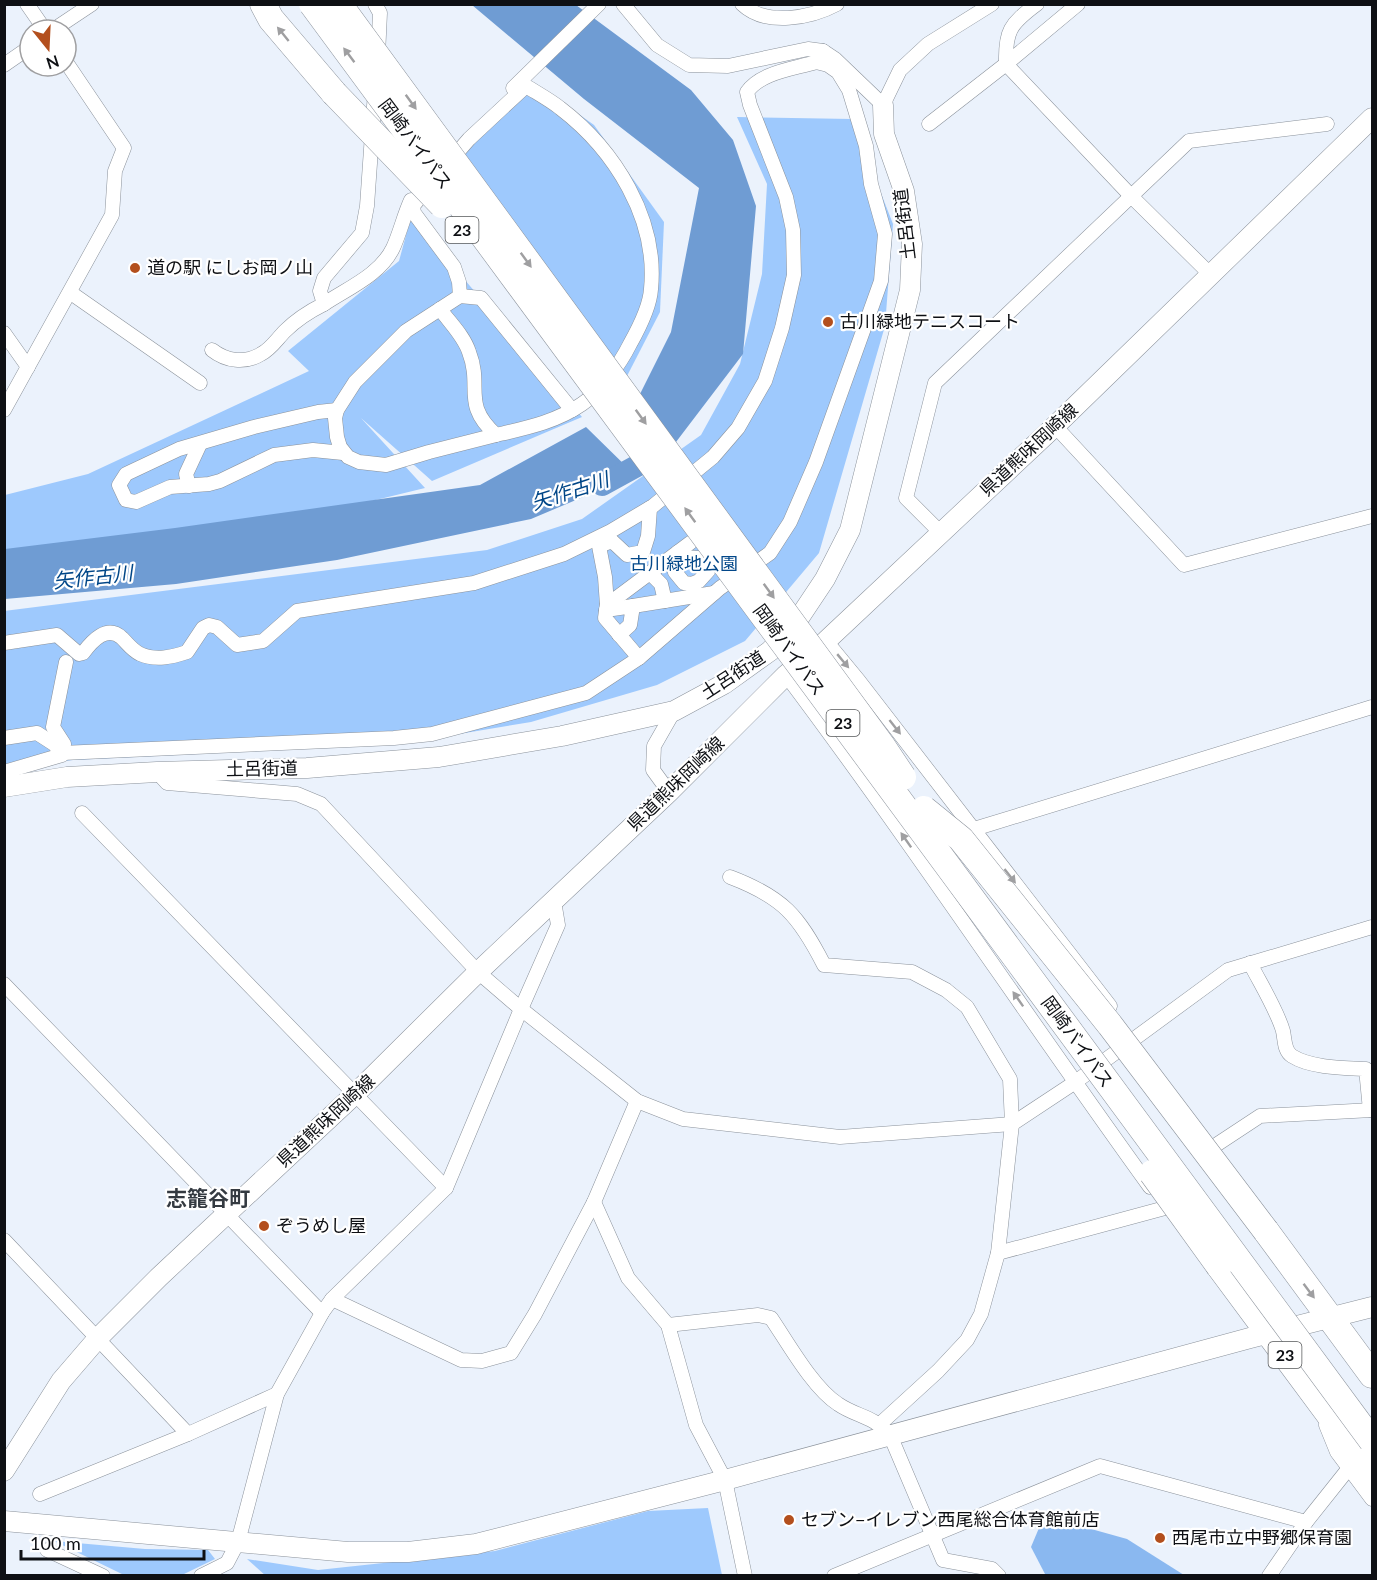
<svg xmlns="http://www.w3.org/2000/svg" width="1377" height="1580" viewBox="0 0 1377 1580" font-family="Lato,'Noto Sans JP',sans-serif">
<style>
.green{fill:#9ec9fd}
.forest{fill:#8ab8f0}
.water{fill:#6f9cd3}
.lines{fill:none;stroke-linecap:round;stroke-linejoin:round}
.river{stroke:#6f9cd3;stroke-width:22}
.street-casing{stroke:#8b929b;stroke-width:15}
.secondary-casing{stroke:#8b929b;stroke-width:21}
.highway-casing{stroke:#8b929b;stroke-width:27}
.street{stroke:#fff;stroke-width:14}
.secondary{stroke:#fff;stroke-width:20}
.highway{stroke:#fff;stroke-width:26}
.highway-bridge-casing{stroke:#8b929b;stroke-width:27;stroke-linecap:butt}
.highway-bridge{stroke:#fff;stroke-width:26}
.oneway{fill:#9f9fa1}
.poi-dot{fill:#b34f1d;stroke:#fff;stroke-width:2}
.labels{text-anchor:middle;stroke-width:4.5;stroke-linejoin:round;paint-order:stroke}
.shield{fill:#fff;stroke:#56585a;stroke-width:1.5}
.shield-label{font-size:16px;font-weight:bold;fill:#0e1014}
.street-label{font-size:18px;fill:#0e1014;stroke:#fff}
.poi-label{font-size:18px;fill:#0e1014;stroke:#fff;text-anchor:start}
.park-label{font-size:18px;fill:#024789;stroke:#fff}
.water-label{font-size:20px;font-style:italic;fill:#004687;stroke:#fff}
.quarter-label{font-size:21px;font-weight:bold;fill:#343a41;stroke:#fff}
</style>
<rect width="100%" height="100%" fill="#ebf2fc"/>
<g class="green">
<polygon points="535,83 594,125 664,222 660,312 627,376 453,153 514,92"/>
<polygon points="737,117 852,119 893,224 885,326 819,553 745,641 657,685 531,722 435,738 339,747 73,760 5,768 4,611 487,550 582,519 701,435 740,364 762,274 767,184"/>
<polygon points="411,217 582,417 432,481 361,418 425,488 199,543 5,563 5,495 88,474 309,371 288,351 399,261"/>
<polygon points="708,1508 722,1575 266,1576 247,1559 318,1570 495,1551 648,1511"/>
<polygon points="54,1541 145,1549 208,1550 215,1559 182,1575 124,1575"/>
</g>
<polygon class="forest" points="1059,1520 1127,1539 1184,1575 1049,1575 1045,1574 1031,1547 1039,1528"/>
<g class="water">
<polygon points="472,5 576,5 691,90 733,140 756,206 743,354 676,442 639,396 671,332 699,188 584,99"/>
<polygon points="586,427 635,475 531,519 337,560 176,584 5,599 5,549 175,528 480,485"/>
</g>
<g class="lines">
<polyline class="river" points="602,485 655,456 661,449"/>
<g class="street-casing">
<g id="street">
<polyline points="27,4 45,30"/>
<polyline points="375,4 380,13 378,55"/>
<polyline points="623,4 657,45 689,65 728,66 808,49 823,51 835,59 883,105 900,70 928,44 992,4"/>
<path d="M 742,4 C 766,27 811,18 837,4"/>
<path d="M 1037,4 C 1010,24 1005,31 1006,64 L 1132,197 L 1210,274"/>
<polyline points="53,30 92,4"/>
<polyline points="4,65 30,47"/>
<polyline points="513,88 599,4"/>
<polyline points="929,124 1006,64 1078,4"/>
<polyline points="429,186 413,206 414,213 454,267 459,282 460,296 406,331 355,382 337,410 335,418 337,437 340,447 348,457 359,462 386,465 429,452 496,435"/>
<polyline points="71,293 200,383"/>
<polyline points="460,296 481,298 572,410"/>
<path d="M 324,304 C 348,288 380,275 393,248 C 400,233 404,215 411,200"/>
<path d="M 440,309 C 450,323 464,336 469,352 C 483,388 461,403 496,435 C 526,428 556,422 582,404 C 600,392 620,364 630,344 C 639,328 650,307 651,289 C 658,219 615,150 560,108 C 550,100 537,93 526,86 L 469,139 L 449,162"/>
<polyline points="4,333 28,367"/>
<path d="M 212,350 C 226,361 245,364 261,354 C 271,349 277,339 285,331 C 296,320 310,311 324,304 L 320,291 L 324,278 L 362,233 L 367,206 L 375,92"/>
<polyline points="4,410 112,215 115,171 124,148 66,62"/>
<polyline points="337,410 318,412 254,427 179,449 126,474 119,485 126,500 136,502 170,487 209,484 220,481 274,455 313,450 343,453"/>
<polyline points="1055,426 1184,565 1372,516"/>
<polyline points="189,486 186,474 200,444"/>
<polyline points="650,508 648,536 643,552 627,555 612,541 599,546 605,577 607,605 690,543"/>
<polyline points="941,533 906,498 935,383 1189,141 1327,124"/>
<polyline points="678,552 681,557 698,558 708,571 699,581 692,584 695,596"/>
<polyline points="681,557 675,572 684,583 692,584"/>
<polyline points="650,573 661,584 665,601"/>
<polyline points="607,604 605,618 639,658"/>
<polyline points="633,606 714,593"/>
<polyline points="606,610 633,606 630,625 619,635"/>
<polyline points="826,641 859,681 1110,1006"/>
<path d="M 4,643 L 57,635 L 79,654 L 83,653 C 92,641 107,624 122,638 C 128,644 132,650 140,654 C 156,661 172,657 187,652 L 203,628 L 209,625 L 217,627 L 237,645 L 263,641 L 297,611 L 474,583 L 564,554 L 611,531 L 653,506 L 713,457 L 738,428 L 765,381 L 782,328 L 794,275 L 793,230 L 786,197 L 750,105 L 747,92 C 761,72 794,69 816,62 L 823,51"/>
<path d="M 786,675 C 912,843 1027,1017 1150,1187"/>
<polyline points="4,738 37,733 54,744 62,753 394,738 432,734 586,693 639,658 720,588 770,553 790,522 816,462 881,281 885,234 871,184 866,146 849,90 838,72 828,65 816,62"/>
<polyline points="4,772 62,755 64,744 53,727 66,662"/>
<polyline points="157,772 167,783 297,794 321,804 478,972 521,1009 637,1101 683,1119 840,1137 1012,1124 1074,1083 1228,970 1372,927"/>
<polyline points="669,792 653,770 654,746 674,711"/>
<polyline points="82,813 446,1188"/>
<polyline points="974,829 1372,707"/>
<path d="M 730,877 C 783,897 799,916 824,965 L 912,972 L 946,990 L 967,1007 L 1010,1079 L 1012,1124 L 998,1253 L 981,1314 L 967,1340 L 938,1371 L 880,1424"/>
<path d="M 1250,963 C 1260,983 1277,1010 1283,1031 C 1285,1040 1284,1051 1292,1056 C 1311,1068 1344,1068 1366,1069 L 1370,1110"/>
<polyline points="4,984 322,1313"/>
<polyline points="1216,1145 1260,1116 1372,1110"/>
<polyline points="594,1202 628,1278 668,1325 696,1425 725,1480 745,1576"/>
<polyline points="4,1240 188,1434"/>
<polyline points="998,1253 1165,1208"/>
<polyline points="332,1299 461,1360 482,1361 511,1353 535,1314 594,1202 637,1101"/>
<path d="M 668,1325 L 758,1315 L 771,1318 C 788,1343 813,1388 838,1404 C 857,1417 872,1415 890,1435 L 943,1560 L 992,1569 L 999,1576"/>
<polyline points="1326,1425 1337,1452 1372,1499"/>
<polyline points="40,1494 188,1434 277,1394"/>
<polyline points="47,1550 103,1576"/>
<polyline points="201,1576 227,1563 238,1542 277,1394 322,1313 332,1299 446,1188 521,1009 558,925 554,901"/>
<polyline points="834,1576 1100,1466 1306,1522"/>
<polyline points="1269,1576 1306,1522 1349,1468"/>
</g>
</g>
<g class="secondary-casing">
<g id="secondary">
<polyline points="4,787 67,777 157,772 307,768 439,757 562,736 674,711 724,684 770,651 793,627 825,579 850,530 910,290 912,244 904,191 884,134 883,105"/>
<polyline points="4,1471 61,1381 98,1338 159,1277 355,1094 478,972 669,792 786,675 826,641 1055,426 1372,118"/>
<polyline points="4,1521 348,1552 408,1552 476,1544 725,1480 1250,1338 1372,1307"/>
</g>
</g>
<g class="highway-casing">
<g id="highway">
<polyline points="263,4 271,19 334,93"/>
<polyline points="1266,1231 1372,1375"/>
<polyline points="1219,1266 1328,1413 1372,1476"/>
</g>
</g>
<use href="#street" class="street"/>
<use href="#secondary" class="secondary"/>
<use href="#highway" class="highway"/>
<g class="highway-bridge-casing">
<g id="highway-bridge">
<polyline points="312,4 1372,1441"/>
<polyline points="339,4 883,747 903,777"/>
<polyline points="334,93 442,205"/>
<polyline points="924,809 961,839 1110,1025 1266,1231"/>
<polyline points="1152,1173 1219,1266"/>
</g>
</g>
<use href="#highway-bridge" class="highway-bridge"/>
</g>
<defs><path id="oneway-solid" d="M-6-.8H1V-3.2L6.5 0L1 3.2V.8H-6Z" transform="scale(1.5)"/></defs>
<g class="oneway">
<use href="#oneway-solid" transform="translate(283 34) rotate(-129)"/>
<use href="#oneway-solid" transform="translate(349 55) rotate(-127)"/>
<use href="#oneway-solid" transform="translate(411 102) rotate(54)"/>
<use href="#oneway-solid" transform="translate(526 260) rotate(54)"/>
<use href="#oneway-solid" transform="translate(641 417) rotate(54)"/>
<use href="#oneway-solid" transform="translate(690 515) rotate(-126)"/>
<use href="#oneway-solid" transform="translate(769 591) rotate(54)"/>
<use href="#oneway-solid" transform="translate(843 661) rotate(50)"/>
<use href="#oneway-solid" transform="translate(895 727) rotate(52)"/>
<use href="#oneway-solid" transform="translate(906 840) rotate(-125)"/>
<use href="#oneway-solid" transform="translate(1010 876) rotate(52)"/>
<use href="#oneway-solid" transform="translate(1018 999) rotate(-125)"/>
<use href="#oneway-solid" transform="translate(1309 1291) rotate(53)"/>
</g>
<g class="poi-dot">
<circle cx="135" cy="268" r="6"/>
<circle cx="828" cy="322" r="6"/>
<circle cx="264" cy="1226" r="6"/>
<circle cx="789" cy="1520" r="6"/>
<circle cx="1160" cy="1538" r="6"/>
</g>
<g class="labels">
<g class="shield">
<rect x="445.5" y="217" width="33" height="26" rx="4.5"/>
<rect x="826.5" y="710" width="33" height="26" rx="4.5"/>
<rect x="1268.5" y="1342" width="33" height="26" rx="4.5"/>
</g>
<g class="shield-label">
<text x="462" y="236">23</text>
<text x="843" y="729">23</text>
<text x="1285" y="1361">23</text>
</g>
<g class="street-label">
<text transform="translate(415 144) rotate(53)" y="6">岡崎バイパス</text>
<text transform="translate(905 224) rotate(-97)" y="6">土呂街道</text>
<text transform="translate(1029 450) rotate(-43)" y="6">県道熊味岡崎線</text>
<text transform="translate(789 650) rotate(54)" y="6">岡崎バイパス</text>
<text transform="translate(733 675) rotate(-33)" y="6">土呂街道</text>
<text transform="translate(262 769) rotate(-1)" y="6">土呂街道</text>
<text transform="translate(676 784) rotate(-44)" y="6">県道熊味岡崎線</text>
<text transform="translate(1077 1042) rotate(54)" y="6">岡崎バイパス</text>
<text transform="translate(326 1121) rotate(-43)" y="6">県道熊味岡崎線</text>
</g>
<g class="poi-label">
<text x="147" y="274">道の駅 にしお岡ノ山</text>
<text x="840" y="328">古川緑地テニスコート</text>
<text x="276" y="1232">ぞうめし屋</text>
<text x="801" y="1526">セブン−イレブン西尾総合体育館前店</text>
<text x="1172" y="1544">西尾市立中野郷保育園</text>
</g>
<g class="park-label">
<text x="684" y="570">古川緑地公園</text>
</g>
<g class="water-label">
<text transform="translate(570 491) rotate(-18)" y="7">矢作古川</text>
<text transform="translate(93 577) rotate(-6)" y="7">矢作古川</text>
</g>
<g class="quarter-label">
<text x="208" y="1206">志籠谷町</text>
</g>
</g>
<rect width="1377" height="1580" fill="none" stroke="#0e1014" stroke-width="12"/>
<g transform="translate(48 48) rotate(162)"><circle r="28" fill="#ffffff" stroke="#9f9fa1" stroke-width="1.5"/>
<path d="M0-4.5L10 22L0 15L-10 22Z" fill="#b34f1d"/>
<text y="-9" font-size="16" font-weight="bold" text-anchor="middle" fill="#0e1014">N</text>
</g>
<path d="M21 1550v9h183v-9" fill="none" stroke="#0e1014" stroke-width="3"/>
<text x="30" y="1550" font-size="18" fill="#0e1014" stroke="#ffffff" stroke-width="4.5" paint-order="stroke">100 m</text>
</svg>
